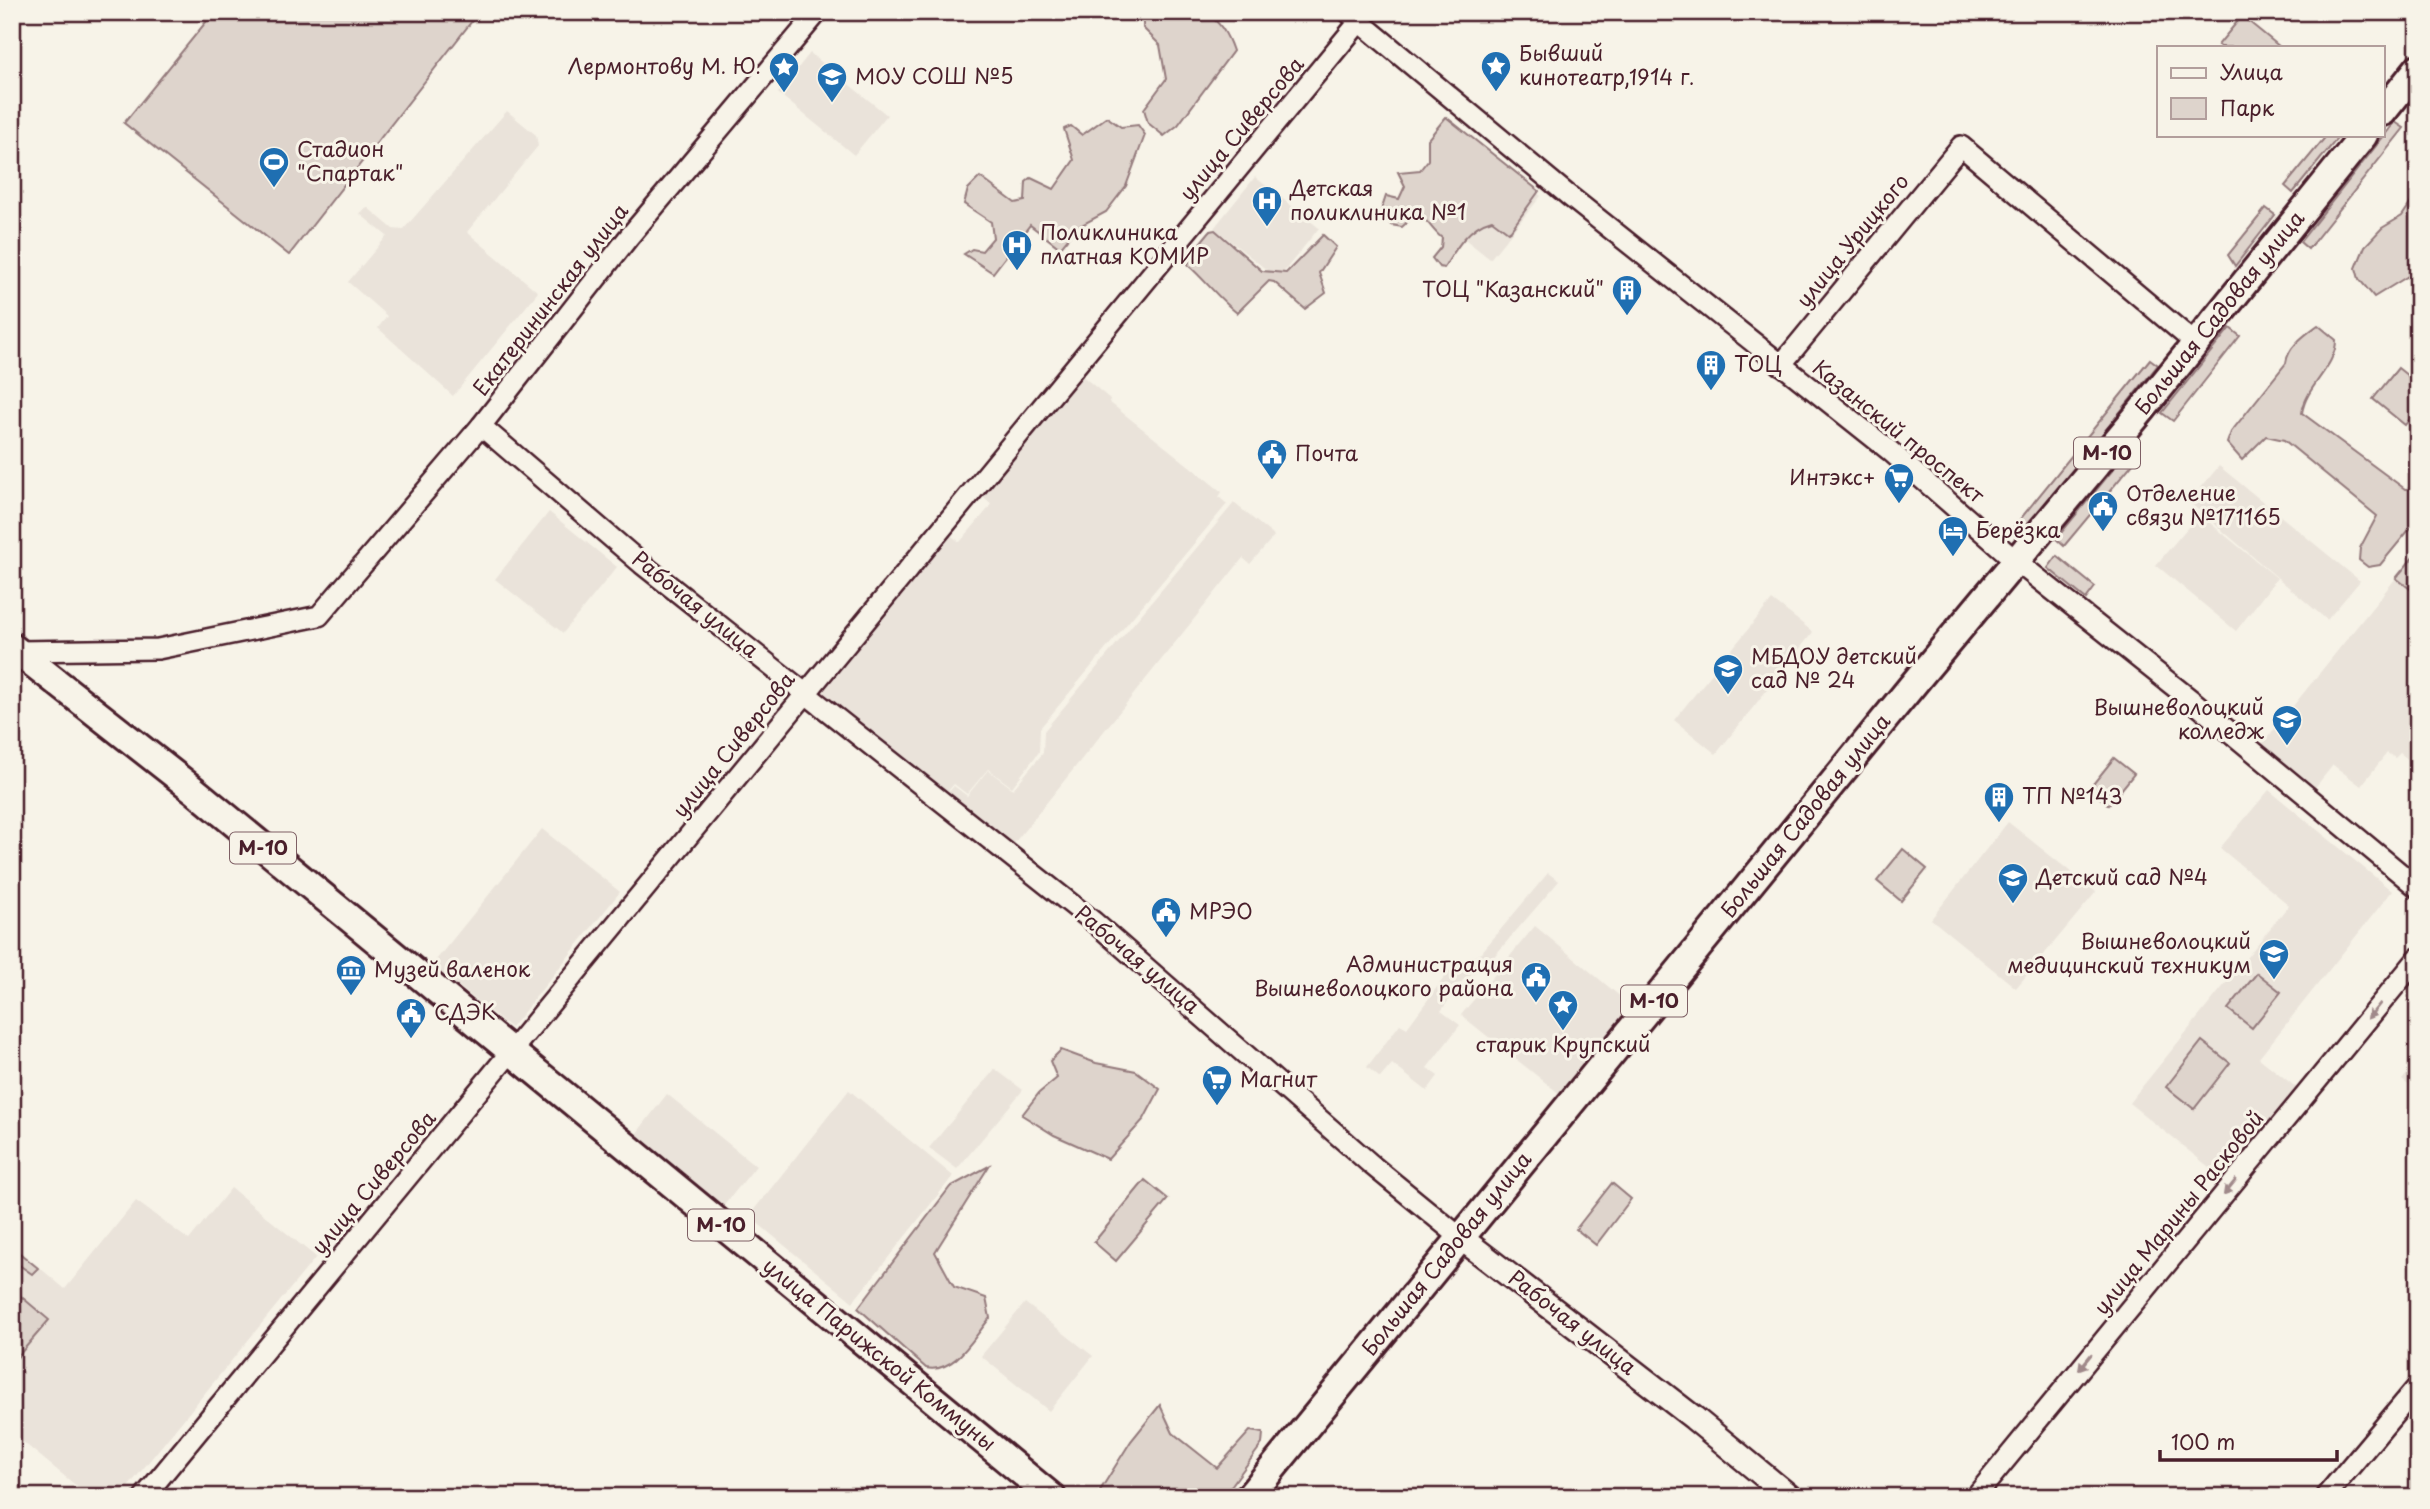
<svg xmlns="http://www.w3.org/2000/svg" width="2430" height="1509" viewBox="0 0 2430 1509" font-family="'Playpen Sans',sans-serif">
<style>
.built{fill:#eae3da}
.green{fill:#ded4cc;stroke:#947a7c;stroke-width:2}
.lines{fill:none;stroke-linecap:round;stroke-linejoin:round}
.secondary-casing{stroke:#4a1f2b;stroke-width:24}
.primary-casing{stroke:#4a1f2b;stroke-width:28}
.highway-casing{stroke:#4a1f2b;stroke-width:32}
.secondary{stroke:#f7f3e8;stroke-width:19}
.primary{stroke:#f7f3e8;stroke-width:23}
.highway{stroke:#f7f3e8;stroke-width:26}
.oneway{fill:#a0898a}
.labels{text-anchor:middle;stroke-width:6;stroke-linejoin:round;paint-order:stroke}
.shield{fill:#f7f3e8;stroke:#7e5f64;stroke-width:2}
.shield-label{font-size:19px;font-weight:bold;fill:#4a1f2b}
.poi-label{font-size:21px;fill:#4a1f2b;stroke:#f7f3e8;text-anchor:start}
.street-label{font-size:21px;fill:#4a1f2b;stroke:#f7f3e8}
</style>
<rect width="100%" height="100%" fill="#f7f3e8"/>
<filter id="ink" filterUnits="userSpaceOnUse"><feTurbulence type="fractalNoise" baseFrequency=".0143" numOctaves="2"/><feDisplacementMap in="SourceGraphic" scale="14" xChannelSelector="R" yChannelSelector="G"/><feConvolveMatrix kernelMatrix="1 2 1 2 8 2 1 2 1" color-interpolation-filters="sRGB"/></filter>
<g filter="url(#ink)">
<g class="built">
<polygon points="810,53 887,115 854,155 778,93"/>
<polygon points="507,111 536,135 538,146 467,232 538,292 453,396 378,328 387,316 348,282 387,236 360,214 367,207 393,229 403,230"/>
<polygon points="1456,126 1541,196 1490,259 1456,232"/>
<polygon points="1255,177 1319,228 1278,279 1214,228"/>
<polygon points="1080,374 1110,399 1109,402 1222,492 1219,497 1227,504 1040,728 1039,752 1012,787 988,769 967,794 954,784 948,791 821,692 950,535 960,542 988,509 991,504 980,495"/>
<polygon points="2219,466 2360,581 2327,620 2189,502"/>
<polygon points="1234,503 1274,536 1250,564 1243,558 1007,852 942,800 954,786 967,796 988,770 1013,789 1043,753 1044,731"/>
<polygon points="549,512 617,567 563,633 495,579"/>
<polygon points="2199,514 2277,578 2236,631 2156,565"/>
<polygon points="2396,578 2418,595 2418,767 2400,753 2395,758 2387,753 2361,786 2333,765 2313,790 2260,747"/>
<polygon points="1772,600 1813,632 1716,754 1674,720"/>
<polygon points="2269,790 2392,891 2259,1058 2302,1092 2229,1183 2129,1103 2289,905 2220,848"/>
<polygon points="2008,822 2096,892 2016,988 1931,919"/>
<polygon points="542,829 620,892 511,1028 432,965"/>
<polygon points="1548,873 1559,881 1491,960 1463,980 1441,1011 1460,1025 1427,1068 1438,1076 1427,1091 1392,1064 1380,1078 1367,1067 1400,1024 1407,1028 1449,971 1481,953"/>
<polygon points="1535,926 1633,1007 1561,1095 1461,1015"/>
<polygon points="2418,1061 2418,1092 2402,1080"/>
<polygon points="995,1069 1023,1090 957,1169 929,1148"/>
<polygon points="849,1090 953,1176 853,1302 749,1216"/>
<polygon points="667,1094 756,1166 721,1209 633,1138"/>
<polygon points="231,1188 316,1257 120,1497 90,1497 12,1433 12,1250 15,1247 65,1289 136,1201 189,1240"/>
<polygon points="1025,1303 1093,1356 1049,1411 981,1356"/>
</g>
<g class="green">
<polygon points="214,12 479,12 289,255 124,123"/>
<path d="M 1152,12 C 1195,12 1217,3 1233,51 L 1178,125 L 1164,136 L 1148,123 L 1144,109 L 1166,79 L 1160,45 L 1143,28 L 1143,20 Z"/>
<polygon points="2242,16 2280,47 2221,47 2218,45"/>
<polygon points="1107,117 1121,127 1138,125 1145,135 1126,186 1106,212 1076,228 1060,248 1030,225 993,273 964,254 972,249 982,251 993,238 991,222 964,204 968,189 980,177 1015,203 1025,201 1026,182 1031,178 1054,189 1074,160 1064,129 1071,126 1082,135"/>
<path d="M 1446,117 L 1539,191 L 1511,230 L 1508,232 L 1492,220 C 1469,226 1456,248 1444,268 L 1439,267 L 1432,258 L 1441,247 L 1442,238 C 1432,230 1428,220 1417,213 L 1402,227 L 1391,225 L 1381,211 L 1386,196 L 1399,199 L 1405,186 L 1398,172 L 1420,170 L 1428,160 L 1428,139 Z"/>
<polygon points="2395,122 2404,128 2308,249 2300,242"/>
<polygon points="2327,135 2340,135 2293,193 2285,186"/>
<polygon points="2418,192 2418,270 2374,297 2359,279 2356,268 2365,246 2382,228 2402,216"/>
<polygon points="2266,208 2275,215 2235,266 2228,255"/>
<path d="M 1215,230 L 1262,271 L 1286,273 L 1323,235 L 1336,247 L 1319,273 L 1326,293 L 1305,309 L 1274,282 L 1269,281 L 1237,313 C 1218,298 1206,281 1188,265 L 1191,254 L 1210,231 Z"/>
<path d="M 2318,325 L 2336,340 C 2336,368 2306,385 2302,413 L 2405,489 L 2418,488 L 2418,519 L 2380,565 L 2368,567 L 2359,560 L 2360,548 L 2377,516 L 2284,440 L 2266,436 L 2242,460 L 2227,443 L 2231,432 L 2286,363 C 2288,346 2305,335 2318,325 Z"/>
<polygon points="2230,328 2240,336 2173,421 2162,413"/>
<polygon points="2150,359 2158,365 2021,535 2013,528"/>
<polygon points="2398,368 2418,384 2418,408 2405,425 2373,399"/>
<polygon points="2125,455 2134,462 2064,546 2056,539"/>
<polygon points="2418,551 2418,595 2396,578"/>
<polygon points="2057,556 2095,587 2086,599 2048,568"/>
<polygon points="2114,758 2134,774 2109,805 2089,789"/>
<polygon points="1903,849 1927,869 1901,901 1877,881"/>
<polygon points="2257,973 2281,992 2252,1028 2228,1009"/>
<polygon points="2202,1041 2230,1063 2194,1109 2166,1087"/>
<polygon points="1061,1050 1096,1063 1136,1071 1160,1089 1144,1119 1108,1159 1054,1135 1022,1115 1039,1093 1057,1078 1050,1061"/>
<path d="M 989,1166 L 935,1252 L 954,1287 L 986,1298 L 990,1318 C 973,1338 955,1374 926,1368 L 858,1308 L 950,1187 Z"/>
<polygon points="1145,1180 1168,1199 1116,1261 1094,1242"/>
<polygon points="1612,1183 1631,1199 1596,1245 1576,1229"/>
<polygon points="12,1247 38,1268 32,1274 12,1260"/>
<polygon points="17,1293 49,1320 13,1362 12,1299"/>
<polygon points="1160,1405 1173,1433 1217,1468 1250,1431 1263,1433 1262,1444 1223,1497 1096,1497 1131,1441"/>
</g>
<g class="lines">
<g class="secondary-casing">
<g id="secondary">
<polyline points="1348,12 1568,195 1889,450 2016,561 2195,703 2418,888"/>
<polyline points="1781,365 1961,146 2196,344"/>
<polyline points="481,426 642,564 1094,922 1373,1166 1461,1238"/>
<polyline points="18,651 158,649 319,616 481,426 628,238 818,12"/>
<polyline points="144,1497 1359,22"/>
<polyline points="1975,1497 2418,958"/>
<polyline points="2325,1497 2418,1386"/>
</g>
</g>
<g class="primary-casing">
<polyline id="primary" points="1461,1238 1694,1418 1790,1497"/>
</g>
<g class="highway-casing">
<g id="highway">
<polyline points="2383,112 2418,68"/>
<polyline points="12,647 194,790 1052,1497"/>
<polyline points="1249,1497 1920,676 2142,410 2364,135"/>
</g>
</g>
<use href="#secondary" class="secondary"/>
<use href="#primary" class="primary"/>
<use href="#highway" class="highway"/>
</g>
<defs><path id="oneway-solid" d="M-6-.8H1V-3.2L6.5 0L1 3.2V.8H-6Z" transform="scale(1.75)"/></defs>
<g class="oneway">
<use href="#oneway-solid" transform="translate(2374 1011) rotate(129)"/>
<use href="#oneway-solid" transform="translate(2230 1187) rotate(129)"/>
<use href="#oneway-solid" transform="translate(2085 1362) rotate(129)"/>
</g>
</g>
<defs>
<g id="sight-pin" transform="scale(1.575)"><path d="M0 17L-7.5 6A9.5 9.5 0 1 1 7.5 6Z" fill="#1f6fb2" stroke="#f7f3e8"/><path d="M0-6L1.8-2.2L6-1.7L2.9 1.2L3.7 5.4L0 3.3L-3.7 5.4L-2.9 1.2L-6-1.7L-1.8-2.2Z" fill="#fff"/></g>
<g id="school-pin" transform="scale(1.575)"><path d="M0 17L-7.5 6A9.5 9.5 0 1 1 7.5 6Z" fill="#1f6fb2" stroke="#f7f3e8"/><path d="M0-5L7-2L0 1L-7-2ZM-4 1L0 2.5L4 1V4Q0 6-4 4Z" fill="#fff"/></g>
<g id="stadium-pin" transform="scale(1.575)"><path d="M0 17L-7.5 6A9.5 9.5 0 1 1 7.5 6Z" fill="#1f6fb2" stroke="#f7f3e8"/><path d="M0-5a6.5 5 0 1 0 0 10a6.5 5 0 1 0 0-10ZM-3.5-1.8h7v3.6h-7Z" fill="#fff"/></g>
<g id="hospital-pin" transform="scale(1.575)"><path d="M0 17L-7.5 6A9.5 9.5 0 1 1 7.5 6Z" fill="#1f6fb2" stroke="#f7f3e8"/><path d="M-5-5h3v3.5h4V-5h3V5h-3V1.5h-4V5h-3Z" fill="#fff"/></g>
<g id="building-pin" transform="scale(1.575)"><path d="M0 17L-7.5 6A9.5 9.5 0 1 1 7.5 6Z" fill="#1f6fb2" stroke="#f7f3e8"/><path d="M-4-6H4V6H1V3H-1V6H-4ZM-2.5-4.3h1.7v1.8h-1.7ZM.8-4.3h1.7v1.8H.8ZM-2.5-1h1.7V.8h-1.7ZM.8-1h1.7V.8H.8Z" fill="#fff"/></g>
<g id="civic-pin" transform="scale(1.575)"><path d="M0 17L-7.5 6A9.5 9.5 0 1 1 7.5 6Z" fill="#1f6fb2" stroke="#f7f3e8"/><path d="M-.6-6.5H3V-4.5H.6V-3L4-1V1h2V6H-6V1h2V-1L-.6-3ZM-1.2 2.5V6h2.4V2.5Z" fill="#fff"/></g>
<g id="supermarket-pin" transform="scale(1.575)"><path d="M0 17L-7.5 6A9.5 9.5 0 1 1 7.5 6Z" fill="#1f6fb2" stroke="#f7f3e8"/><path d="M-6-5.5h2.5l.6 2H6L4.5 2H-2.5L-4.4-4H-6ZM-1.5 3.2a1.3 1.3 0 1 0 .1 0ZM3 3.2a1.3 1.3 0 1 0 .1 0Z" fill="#fff"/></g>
<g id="hotel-pin" transform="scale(1.575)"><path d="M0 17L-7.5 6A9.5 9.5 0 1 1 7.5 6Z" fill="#1f6fb2" stroke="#f7f3e8"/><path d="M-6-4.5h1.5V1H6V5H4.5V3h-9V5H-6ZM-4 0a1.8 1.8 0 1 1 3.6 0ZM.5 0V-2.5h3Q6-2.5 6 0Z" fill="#fff"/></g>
<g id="university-pin" transform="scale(1.575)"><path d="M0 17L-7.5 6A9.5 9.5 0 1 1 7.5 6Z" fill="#1f6fb2" stroke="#f7f3e8"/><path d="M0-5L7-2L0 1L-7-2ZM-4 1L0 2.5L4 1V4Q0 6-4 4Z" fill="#fff"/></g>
<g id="museum-pin" transform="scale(1.575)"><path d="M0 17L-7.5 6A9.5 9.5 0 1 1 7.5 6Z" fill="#1f6fb2" stroke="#f7f3e8"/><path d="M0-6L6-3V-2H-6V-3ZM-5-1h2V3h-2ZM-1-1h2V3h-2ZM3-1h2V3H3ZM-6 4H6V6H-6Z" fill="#fff"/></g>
</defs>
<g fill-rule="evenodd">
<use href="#sight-pin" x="1496" y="66"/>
<use href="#sight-pin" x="784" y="67"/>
<use href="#school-pin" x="832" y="77"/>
<use href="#stadium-pin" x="274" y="162"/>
<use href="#hospital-pin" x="1267" y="201"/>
<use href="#hospital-pin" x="1017" y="245"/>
<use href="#building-pin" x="1627" y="290"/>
<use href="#building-pin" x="1711" y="365"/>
<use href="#civic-pin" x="1272" y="454"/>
<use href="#supermarket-pin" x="1899" y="478"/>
<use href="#civic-pin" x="2103" y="506"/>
<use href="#hotel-pin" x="1953" y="531"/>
<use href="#school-pin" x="1728" y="669"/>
<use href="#university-pin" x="2287" y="720"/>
<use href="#building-pin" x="1999" y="797"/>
<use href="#school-pin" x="2013" y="878"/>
<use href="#civic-pin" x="1166" y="912"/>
<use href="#university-pin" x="2274" y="954"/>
<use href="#museum-pin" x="351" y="970"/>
<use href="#civic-pin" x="1536" y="977"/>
<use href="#sight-pin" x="1563" y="1005"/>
<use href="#civic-pin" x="411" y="1013"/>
<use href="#supermarket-pin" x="1217" y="1080"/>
</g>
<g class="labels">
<g class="shield">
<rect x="2074" y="437.5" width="66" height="31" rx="5"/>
<rect x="230" y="832.5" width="66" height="31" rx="5"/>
<rect x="1621" y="985.5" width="66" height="31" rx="5"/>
<rect x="688" y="1209.5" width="66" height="31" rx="5"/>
</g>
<g class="shield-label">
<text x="2107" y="460">М-10</text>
<text x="263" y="855">М-10</text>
<text x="1654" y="1008">М-10</text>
<text x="721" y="1232">М-10</text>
</g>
<g class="poi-label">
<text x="1519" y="61">Бывший<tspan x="1519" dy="24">кинотеатр,1914 г.</tspan></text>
<text x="761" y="74" text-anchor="end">Лермонтову М. Ю.</text>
<text x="855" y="84">МОУ СОШ №5</text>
<text x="297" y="157">Стадион<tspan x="297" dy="24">"Спартак"</tspan></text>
<text x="1290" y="196">Детская<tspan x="1290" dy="24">поликлиника №1</tspan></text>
<text x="1040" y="240">Поликлиника<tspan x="1040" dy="24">платная КОМИР</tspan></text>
<text x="1604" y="297" text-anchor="end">ТОЦ "Казанский"</text>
<text x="1734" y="372">ТОЦ</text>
<text x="1295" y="461">Почта</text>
<text x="1876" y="485" text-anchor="end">Интэкс+</text>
<text x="2126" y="501">Отделение<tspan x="2126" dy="24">связи №171165</tspan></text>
<text x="1976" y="538">Берёзка</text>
<text x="1751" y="664">МБДОУ детский<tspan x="1751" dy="24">сад № 24</tspan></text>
<text x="2264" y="715" text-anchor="end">Вышневолоцкий<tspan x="2264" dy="24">колледж</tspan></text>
<text x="2022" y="804">ТП №143</text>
<text x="2036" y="885">Детский сад №4</text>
<text x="1189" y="919">МРЭО</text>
<text x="2251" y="949" text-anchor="end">Вышневолоцкий<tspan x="2251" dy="24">медицинский техникум</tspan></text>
<text x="1513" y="972" text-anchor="end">Администрация<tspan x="1513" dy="24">Вышневолоцкого района</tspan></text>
<text x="374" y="977">Музей валенок</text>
<text x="434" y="1020">СДЭК</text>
<text x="1563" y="1052" text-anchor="middle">старик Крупский</text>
<text x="1240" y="1087">Магнит</text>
</g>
<g class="street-label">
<text transform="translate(1242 129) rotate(-50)" y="7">улица Сиверсова</text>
<text transform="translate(1853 241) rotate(-51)" y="7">улица Урицкого</text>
<text transform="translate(551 300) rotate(-52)" y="7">Екатерининская улица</text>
<text transform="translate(2220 313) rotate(-51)" y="7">Большая Садовая улица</text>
<text transform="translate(1898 432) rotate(39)" y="7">Казанский проспект</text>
<text transform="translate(695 605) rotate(39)" y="7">Рабочая улица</text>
<text transform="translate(734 745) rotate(-51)" y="7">улица Сиверсова</text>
<text transform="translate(1806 816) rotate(-51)" y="7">Большая Садовая улица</text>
<text transform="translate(1137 960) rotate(40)" y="7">Рабочая улица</text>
<text transform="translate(374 1183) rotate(-50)" y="7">улица Сиверсова</text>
<text transform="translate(2179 1213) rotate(-51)" y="7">улица Марины Расковой</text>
<text transform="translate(1447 1254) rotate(-51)" y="7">Большая Садовая улица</text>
<text transform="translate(1572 1323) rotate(38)" y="7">Рабочая улица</text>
<text transform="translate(879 1355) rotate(39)" y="7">улица Парижской Коммуны</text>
</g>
</g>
<rect width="2430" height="1509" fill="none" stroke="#f7f3e8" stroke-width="42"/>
<rect x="21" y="21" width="2388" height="1467" fill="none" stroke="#4a1f2b" stroke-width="2.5" filter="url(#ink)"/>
<rect x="2157" y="46" width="228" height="91" fill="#f7f3e8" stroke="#b29e9c" stroke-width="2"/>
<rect x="2171" y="68" width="35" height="10" fill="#f7f3e8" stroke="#b29e9c" stroke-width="2"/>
<text x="2220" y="80" font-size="21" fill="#4a1f2b">Улица</text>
<rect x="2171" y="98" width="35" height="21" fill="#ded4cc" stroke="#b29e9c" stroke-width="2"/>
<text x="2220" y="116" font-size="21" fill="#4a1f2b">Парк</text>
<path d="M2160 1450v10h177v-10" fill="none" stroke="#4a1f2b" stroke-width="3.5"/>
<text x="2171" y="1450" font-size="21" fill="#4a1f2b" stroke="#f7f3e8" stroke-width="5" paint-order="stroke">100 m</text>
</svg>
